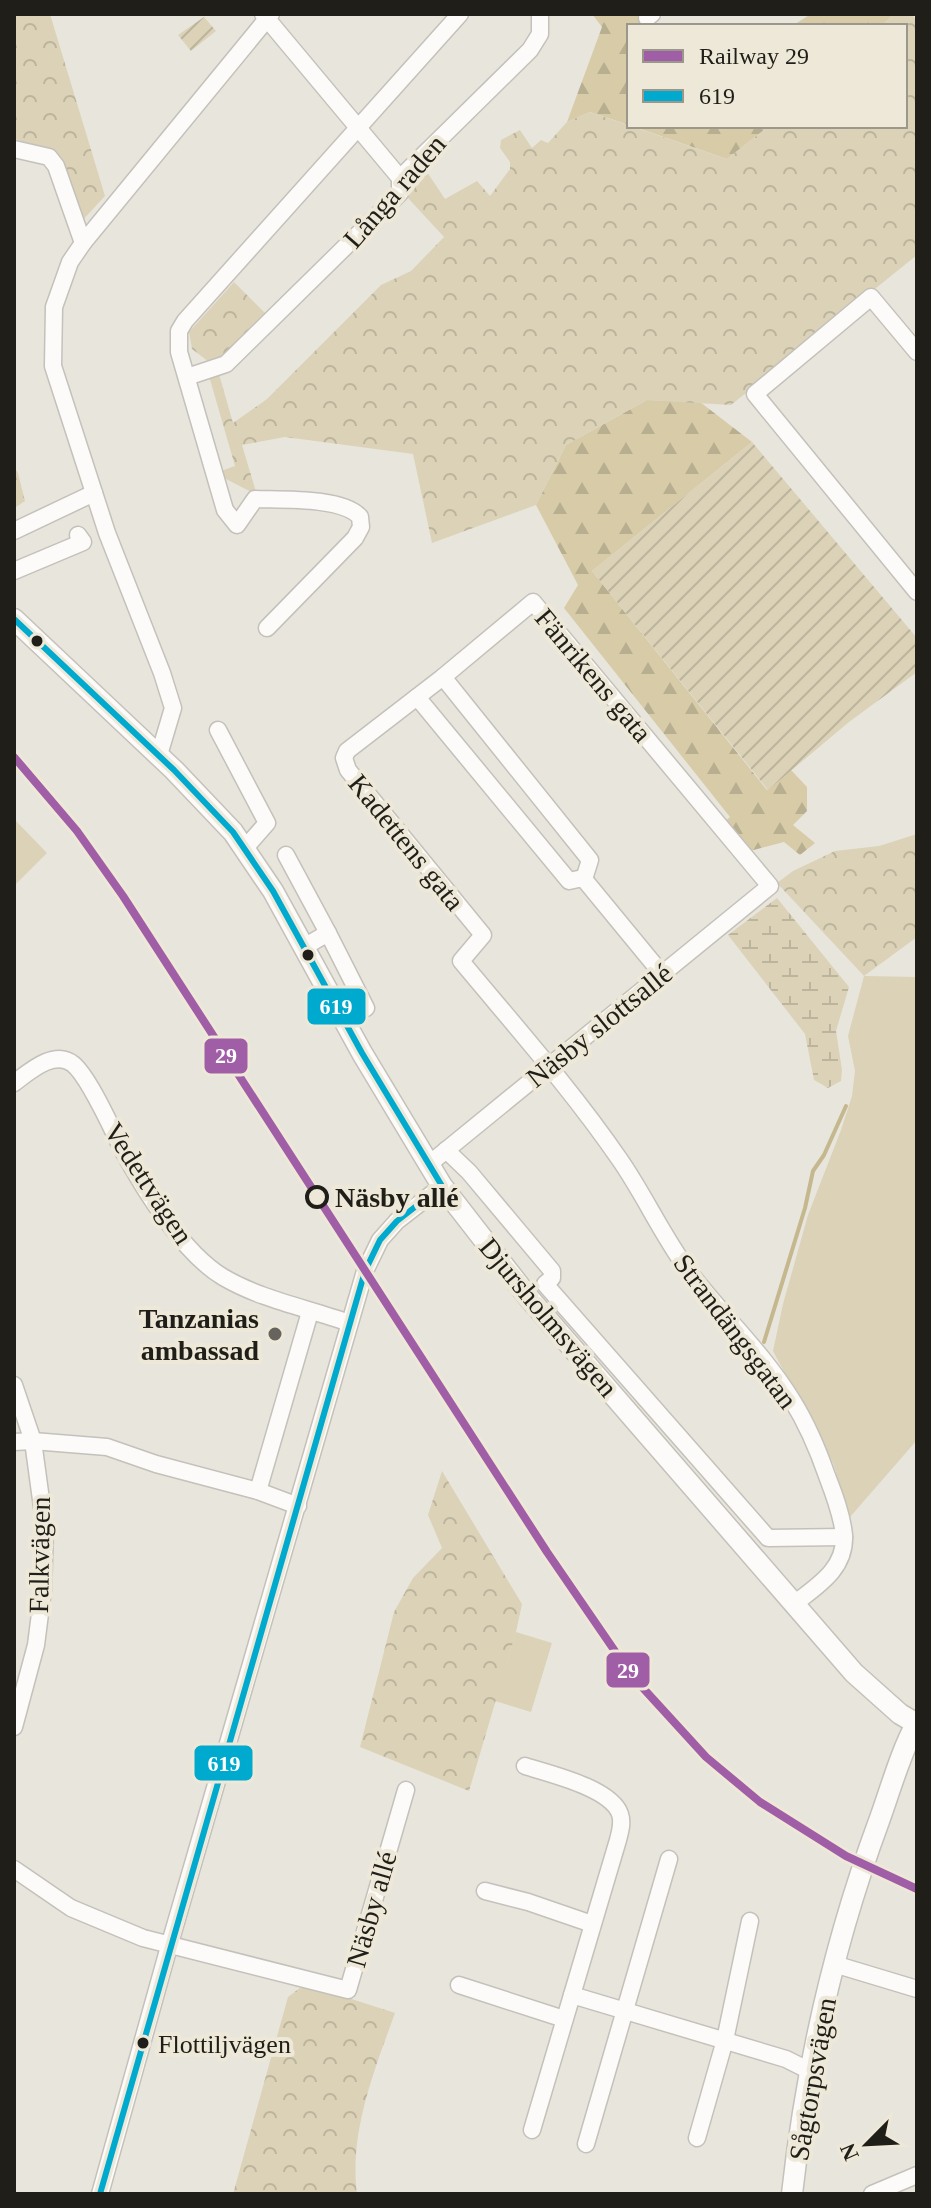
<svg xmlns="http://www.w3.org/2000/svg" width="931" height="2208" viewBox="0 0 931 2208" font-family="Georgia,serif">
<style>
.grass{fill:#dbd2b7}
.forest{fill:url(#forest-firs)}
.wetland{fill:url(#wetland-marsh)}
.park{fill:url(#park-crowns)}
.garden{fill:url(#garden-furrows)}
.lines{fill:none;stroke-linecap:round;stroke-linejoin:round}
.stream{stroke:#c5b88e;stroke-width:4}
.minor-casing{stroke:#c4c1ba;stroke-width:19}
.tertiary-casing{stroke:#c4c1ba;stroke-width:23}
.minor{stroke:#fcfbfa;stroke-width:16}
.tertiary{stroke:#fcfbfa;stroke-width:20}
.bus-1-casing{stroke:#ede8d7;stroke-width:12}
.bus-1{stroke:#00a9ce;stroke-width:6}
.rail-1-casing{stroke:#ede8d7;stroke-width:14}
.rail-1{stroke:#a05ea6;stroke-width:8}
.bus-dot{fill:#201e18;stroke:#ede8d7;stroke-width:3}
.stop-dot{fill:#ede8d7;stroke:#201e18;stroke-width:4}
.poi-dot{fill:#66645d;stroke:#ede8d7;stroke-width:3}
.labels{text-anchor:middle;stroke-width:8;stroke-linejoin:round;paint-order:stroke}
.bus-label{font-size:26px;fill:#201e18;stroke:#ede8d7;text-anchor:start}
.street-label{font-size:28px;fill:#201e18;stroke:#ede8d7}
.stop-label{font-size:28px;font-weight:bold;fill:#201e18;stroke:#ede8d7;text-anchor:start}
.poi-label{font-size:28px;font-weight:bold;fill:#201e18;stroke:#ede8d7;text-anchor:end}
.line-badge{stroke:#ede8d7;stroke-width:3}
.badge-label{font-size:22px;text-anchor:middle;font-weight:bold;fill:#fff}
</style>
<defs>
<pattern id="forest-firs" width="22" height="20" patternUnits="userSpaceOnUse" patternTransform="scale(2)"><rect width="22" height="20" fill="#d7cba8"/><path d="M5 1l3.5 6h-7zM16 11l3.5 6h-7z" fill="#b8ae90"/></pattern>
<pattern id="wetland-marsh" width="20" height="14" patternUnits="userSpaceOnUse" patternTransform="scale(2)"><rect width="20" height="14" fill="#dbd2b7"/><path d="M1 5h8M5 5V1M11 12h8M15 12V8" fill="none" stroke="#bcb49d"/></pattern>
<pattern id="park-crowns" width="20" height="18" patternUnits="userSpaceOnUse" patternTransform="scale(2)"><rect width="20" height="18" fill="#dbd2b7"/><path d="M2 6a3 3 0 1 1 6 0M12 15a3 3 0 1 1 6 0" fill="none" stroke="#bcb49d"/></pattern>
<pattern id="garden-furrows" width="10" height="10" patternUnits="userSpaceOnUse" patternTransform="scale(2)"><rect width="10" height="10" fill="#dbd2b7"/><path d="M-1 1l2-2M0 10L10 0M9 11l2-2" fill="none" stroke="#bcb49d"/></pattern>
</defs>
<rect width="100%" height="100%" fill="#e8e5dc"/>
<g class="grass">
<polygon points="14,819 47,853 14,886"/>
<polygon points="864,976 917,977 917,1440 850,1517 833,1463 773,1351 783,1304 808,1215 841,1130 852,1096 855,1071 848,1036"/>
<polygon points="516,1632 552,1643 531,1712 495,1701"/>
</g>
<g class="forest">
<polygon points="592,14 636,14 651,26 629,26 629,125 590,112 567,122 602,27"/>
<polygon points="811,14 894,14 881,26 792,26"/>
<polygon points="632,126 769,126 727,159"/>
<polygon points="647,400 700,402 752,442 592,571 767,790 791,770 807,787 807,811 793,825 815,843 800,855 784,842 746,852 722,824 730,817 564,608 578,585 536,505 566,445"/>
</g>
<polygon class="wetland" points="777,898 849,987 836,1031 842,1070 841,1081 828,1088 814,1080 805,1034 728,935"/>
<g class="park">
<polygon points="14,14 50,14 105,196 80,223 55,158 14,138"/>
<polygon points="894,14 912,14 917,22 917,255 731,405 647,400 566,445 536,505 432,543 413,454 285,437 242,445 257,495 224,478 221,471 235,466 209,376 219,374 233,423 267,399 381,285 411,271 444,237 407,197 413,186 410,175 421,163 445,199 477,181 490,196 510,169 510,162 500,148 501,140 520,130 532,148 541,140 548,143 567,122 590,112 727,159 769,126 905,126 905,26 881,26"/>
<polygon points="234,282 266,314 223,358 209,362 192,349 189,332"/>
<polygon points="14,467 18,473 25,501 16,507"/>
<polygon points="917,834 917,937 864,976 777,883 793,871 835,851 879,846"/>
<polygon points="442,1471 522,1604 516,1632 469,1791 360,1747 394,1612 413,1578 442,1548 428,1515"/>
<path d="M 305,1984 L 395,2013 C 374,2071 349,2133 357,2194 L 233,2194 L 288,1997 Z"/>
</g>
<g class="garden">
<polygon points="204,17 216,31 191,51 178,35"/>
<polygon points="752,442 917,638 917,672 849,722 768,790 592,571"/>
</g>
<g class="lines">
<polyline class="stream" points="764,1342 805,1208 813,1171 824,1155 846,1106"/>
<g class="minor-casing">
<g id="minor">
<polyline points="263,14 400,178"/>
<polyline points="647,18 652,14"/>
<polyline points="14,149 49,157 56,166 83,243"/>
<polyline points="917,352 871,297 755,394 917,592"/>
<polyline points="187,377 226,364 400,193 400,178 530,50 540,34 540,14"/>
<polyline points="14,531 94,493"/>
<polyline points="14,571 83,542 78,535"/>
<path d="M 267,628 L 355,538 L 361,527 L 360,517 C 343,497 281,500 255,499 L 237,525 L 225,510 L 179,352 L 179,331 L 185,321 L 460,14"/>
<polyline points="417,697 443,677"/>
<polyline points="218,730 267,823 245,848"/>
<polyline points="159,755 173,708 162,673 107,533 53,366 54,307 70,262 83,243 271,14"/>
<polyline points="286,855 328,933 304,947"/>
<polyline points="328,933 366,1008"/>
<path d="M 662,974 L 583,878 L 569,881 L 417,697 L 347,751 L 344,758 L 348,770 L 483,935 L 461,961 C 515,1026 572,1090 620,1160 C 645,1196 663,1237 690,1273 C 723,1316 763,1353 792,1400 C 807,1424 818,1450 827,1476 C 834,1494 842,1515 844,1535 C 846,1569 817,1586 794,1604"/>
<path d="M 14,1083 C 29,1072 54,1049 73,1064 C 89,1077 112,1129 122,1149 C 144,1190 183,1253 223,1277 C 262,1300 308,1308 349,1323"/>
<polyline points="446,1150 469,1172 552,1271 552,1278 545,1284 768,1538 844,1537"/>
<polyline points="428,1165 770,886 533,602 443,677 590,860 584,879"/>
<polyline points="14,1385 33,1441 45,1529 43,1590 36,1645 14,1727"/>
<polyline points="14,1442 33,1441 107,1447 156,1464 258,1491 298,1506"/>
<polyline points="258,1491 310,1312"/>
<path d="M 525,1766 C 550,1774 611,1788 620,1814 C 623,1823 620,1832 618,1840 L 572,1995"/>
<polyline points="14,1869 71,1908 143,1938 348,1990 406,1790"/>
<polyline points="485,1891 528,1902 592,1924"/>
<polyline points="834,1964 917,1989"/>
<polyline points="459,1985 564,2019"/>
<polyline points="532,2130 572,1995 786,2059 810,2071"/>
<polyline points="697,2138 725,2040 750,1921"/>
<polyline points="586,2144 669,1859"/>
<polyline points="100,2194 170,1943 365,1271 380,1240 397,1221 442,1186"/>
<polyline points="872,2194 917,2175"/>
</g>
</g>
<g class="tertiary-casing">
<g id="tertiary">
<polyline points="14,619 174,770 233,832 273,891 362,1053 442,1186 529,1298 854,1673 900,1714 917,1724"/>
<path d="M 792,2194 C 806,2067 835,1940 879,1821 C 891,1788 900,1754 916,1724"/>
</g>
</g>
<use href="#minor" class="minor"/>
<use href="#tertiary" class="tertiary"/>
<g class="bus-1-casing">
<polyline id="bus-1" points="14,619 174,770 233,832 273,891 362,1053 442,1186 397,1221 380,1240 365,1271 100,2194"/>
</g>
<use href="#bus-1" class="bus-1"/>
<g class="rail-1-casing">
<polyline id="rail-1" points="14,757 77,831 123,896 547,1552 632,1676 706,1757 760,1802 846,1856 917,1889"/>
</g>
<use href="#rail-1" class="rail-1"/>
</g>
<g class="bus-dot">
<circle cx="37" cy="641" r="7"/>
<circle cx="308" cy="955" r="7"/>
<circle cx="143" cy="2043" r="7"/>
</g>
<circle class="stop-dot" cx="317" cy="1197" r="10"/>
<circle class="poi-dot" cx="275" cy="1334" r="8"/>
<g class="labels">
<g class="bus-label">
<text x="158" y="2053">Flottiljvägen</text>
</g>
<g class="street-label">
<text transform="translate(394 191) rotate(-49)" y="10">Långa raden</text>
<text transform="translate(594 675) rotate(50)" y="10">Fänrikens gata</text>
<text transform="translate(407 842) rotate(51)" y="10">Kadettens gata</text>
<text transform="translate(599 1025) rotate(-39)" y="10">Näsby slottsallé</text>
<text transform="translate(149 1183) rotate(57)" y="10">Vedettvägen</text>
<text transform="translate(549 1317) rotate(50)" y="10">Djursholmsvägen</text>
<text transform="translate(736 1331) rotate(53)" y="10">Strandängsgatan</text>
<text transform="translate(39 1555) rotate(-89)" y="10">Falkvägen</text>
<text transform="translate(371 1909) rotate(-74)" y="10">Näsby allé</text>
<text transform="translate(812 2079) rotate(-80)" y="10">Sågtorpsvägen</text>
</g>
<g class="stop-label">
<text x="335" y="1207">Näsby allé</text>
</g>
<g class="poi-label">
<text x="259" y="1328">Tanzanias<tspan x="259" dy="32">ambassad</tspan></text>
</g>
</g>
<g class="line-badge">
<rect x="306" y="987" width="61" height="39" rx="8" fill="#00a9ce"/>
<rect x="203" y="1037" width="46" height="38" rx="8" fill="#a05ea6"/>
<rect x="605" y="1651" width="46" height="38" rx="8" fill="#a05ea6"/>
<rect x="193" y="1744" width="61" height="38" rx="8" fill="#00a9ce"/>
</g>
<g class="badge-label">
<text x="336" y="1014">619</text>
<text x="226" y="1063">29</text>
<text x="628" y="1678">29</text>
<text x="224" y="1771">619</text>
</g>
<rect width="931" height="2208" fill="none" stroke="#201e18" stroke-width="32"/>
<rect x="627" y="24" width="280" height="104" fill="#ede8d7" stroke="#9b978b" stroke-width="2"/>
<rect x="643" y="50" width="40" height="12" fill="#a05ea6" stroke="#9b978b" stroke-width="2"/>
<text x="699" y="64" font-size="24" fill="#201e18">Railway 29</text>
<rect x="643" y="90" width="40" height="12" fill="#00a9ce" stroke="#9b978b" stroke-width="2"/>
<text x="699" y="104" font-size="24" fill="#201e18">619</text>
<g transform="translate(867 2144) rotate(246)" stroke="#ede8d7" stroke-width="6" paint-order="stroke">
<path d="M0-6L14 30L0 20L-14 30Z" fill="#201e18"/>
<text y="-12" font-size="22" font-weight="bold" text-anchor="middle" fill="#201e18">N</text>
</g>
</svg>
